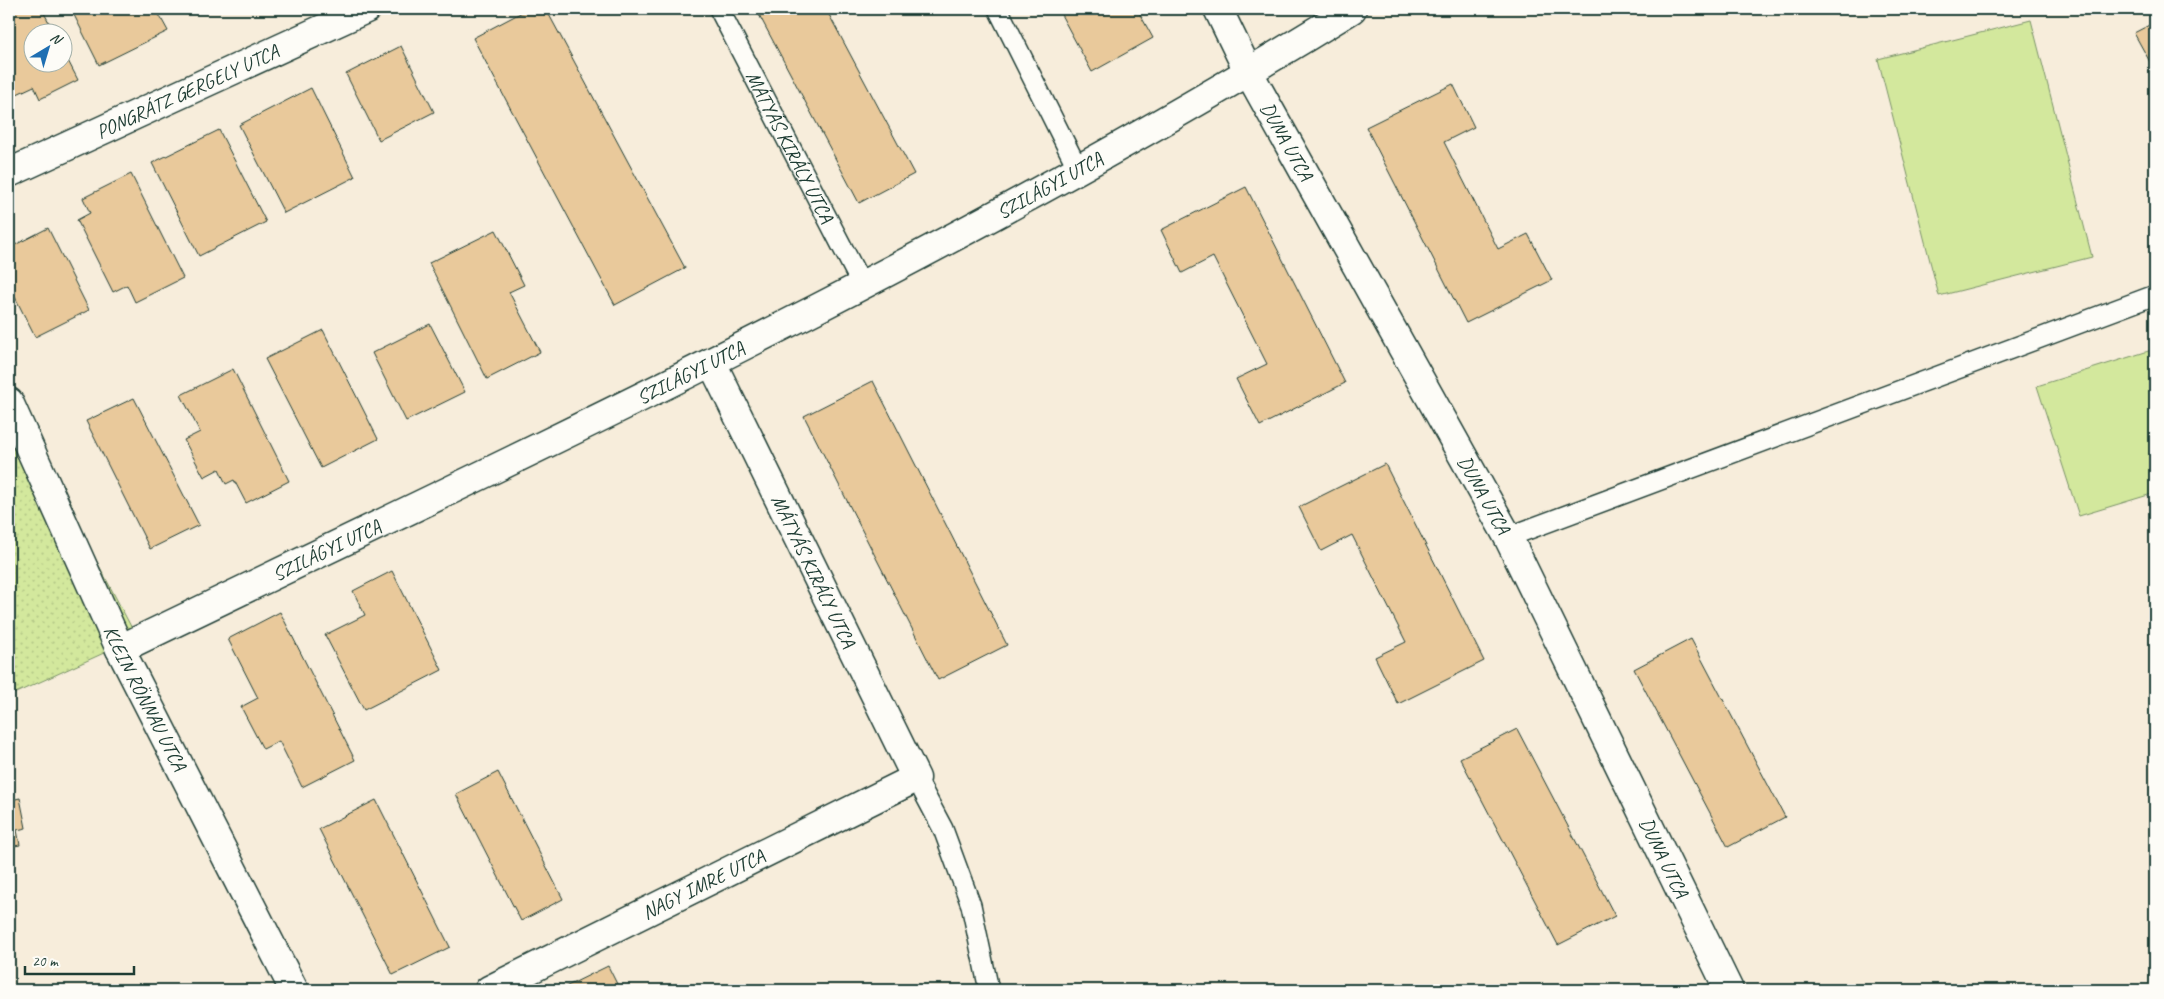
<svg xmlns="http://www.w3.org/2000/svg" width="2164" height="999" viewBox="0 0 2164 999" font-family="Caveat,sans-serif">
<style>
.grass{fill:url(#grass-dots);stroke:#799268}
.pitch{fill:#d3e89d;stroke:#799268}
.building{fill:#e9c99b;stroke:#1f3d34}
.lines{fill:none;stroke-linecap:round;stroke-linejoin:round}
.service-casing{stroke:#1f3d34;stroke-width:22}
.minor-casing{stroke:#1f3d34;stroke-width:31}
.service{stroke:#fdfcf7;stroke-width:19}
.minor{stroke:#fdfcf7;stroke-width:28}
.labels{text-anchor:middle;stroke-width:4;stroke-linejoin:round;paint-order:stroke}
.street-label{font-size:20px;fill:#1f3d34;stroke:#fdfcf7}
</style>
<defs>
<pattern id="grass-dots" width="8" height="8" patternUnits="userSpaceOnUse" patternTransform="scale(1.25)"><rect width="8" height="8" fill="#d3e89d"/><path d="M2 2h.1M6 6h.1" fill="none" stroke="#b5c888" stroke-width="1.8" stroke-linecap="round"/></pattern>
</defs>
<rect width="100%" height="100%" fill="#f7eddb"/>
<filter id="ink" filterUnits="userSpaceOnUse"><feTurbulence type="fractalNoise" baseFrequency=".02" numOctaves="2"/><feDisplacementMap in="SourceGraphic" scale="10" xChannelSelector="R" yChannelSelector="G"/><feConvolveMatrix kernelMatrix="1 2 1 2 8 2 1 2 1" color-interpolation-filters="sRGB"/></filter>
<g filter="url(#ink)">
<polygon class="grass" points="9,394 137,638 9,696"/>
<g class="pitch">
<polygon points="2031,20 2092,257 1939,296 1878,59"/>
<polygon points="2155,349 2155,493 2079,516 2037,386"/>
</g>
<g class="building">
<polygon points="9,9 42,9 54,32 32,32 32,62 62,62 62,49 78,80 40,99 34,86 17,94 9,88"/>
<polygon points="71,9 156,9 168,31 99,65"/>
<polygon points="528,9 546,9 685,268 615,305 473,38"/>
<polygon points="756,9 826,9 914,174 859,203"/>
<polygon points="1058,9 1137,9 1153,38 1092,72"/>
<polygon points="2155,22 2155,71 2134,33"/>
<polygon points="401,46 434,112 379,140 346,74"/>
<polygon points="1453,84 1474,127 1444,142 1498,249 1528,234 1552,280 1466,323 1366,127"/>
<polygon points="311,88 355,177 284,213 239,125"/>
<polygon points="219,130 266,222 199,256 152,163"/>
<polygon points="131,174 183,278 135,302 127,285 113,292 77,220 90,213 83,198"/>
<polygon points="1246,187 1345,383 1260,426 1236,379 1267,364 1213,257 1182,273 1161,230"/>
<polygon points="48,228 89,310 35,337 9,285 9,248"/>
<polygon points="496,230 524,285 509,292 540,352 487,379 429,263"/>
<polygon points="430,324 465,392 406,421 372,353"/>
<polygon points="323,330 378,439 321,468 265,359"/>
<polygon points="233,369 289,481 246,503 234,480 226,484 219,469 204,477 184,440 200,432 181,395"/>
<polygon points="873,381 1007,645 938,680 804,416"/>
<polygon points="134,398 199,525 150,549 86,421"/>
<polygon points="1385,464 1484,661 1398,704 1375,657 1406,642 1352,535 1321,551 1299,507"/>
<polygon points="392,571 442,670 364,710 325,635 365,615 353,591"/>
<polygon points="280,612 355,760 302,787 279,741 263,749 241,707 258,698 228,639"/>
<polygon points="1691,639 1785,817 1728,847 1634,669"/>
<polygon points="1517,729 1615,916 1558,945 1460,758"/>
<polygon points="498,772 563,899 521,921 456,794"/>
<polygon points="9,787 11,800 20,798 26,828 17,830 20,845 9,847"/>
<polygon points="376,800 450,947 393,975 319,829"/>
<polygon points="608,966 620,990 559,990"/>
</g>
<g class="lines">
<g class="service-casing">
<g id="service">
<path id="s1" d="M 719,9 L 862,285"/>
<polyline points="998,9 1078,169"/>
<polyline points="1508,537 2155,295"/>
<polyline points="916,778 943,829 971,905 989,990"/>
</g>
</g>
<g class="minor-casing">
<g id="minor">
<path id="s2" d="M 1218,9 L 1249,73 L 1508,537 L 1729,990"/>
<path id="s3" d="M 9,173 L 366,9"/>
<path id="s4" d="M 9,402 L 120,649 L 294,990"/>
<path id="s5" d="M 120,649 C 537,448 959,253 1352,9"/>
<path id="s6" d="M 489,990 L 916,778 L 712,363"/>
</g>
</g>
<use href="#service" class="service"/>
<use href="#minor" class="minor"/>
</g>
</g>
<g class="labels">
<g class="street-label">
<text dy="7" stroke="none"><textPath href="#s3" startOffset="196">PONGRÁTZ GERGELY UTCA</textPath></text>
<text dy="7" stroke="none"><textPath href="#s2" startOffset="149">DUNA UTCA</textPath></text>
<text dy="7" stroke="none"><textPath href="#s1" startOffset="155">MÁTYÁS KIRÁLY UTCA</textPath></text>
<text dy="7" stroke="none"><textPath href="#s5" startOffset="1039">SZILÁGYI UTCA</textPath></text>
<text dy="7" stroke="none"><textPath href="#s5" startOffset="634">SZILÁGYI UTCA</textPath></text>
<text dy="7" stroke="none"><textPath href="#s2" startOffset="554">DUNA UTCA</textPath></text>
<text dy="7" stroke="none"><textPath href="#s5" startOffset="229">SZILÁGYI UTCA</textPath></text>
<text transform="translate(814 571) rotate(64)" y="7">MÁTYÁS KIRÁLY UTCA</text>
<text dy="7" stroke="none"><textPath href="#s4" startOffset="326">KLEIN RÖNNAU UTCA</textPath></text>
<text dy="7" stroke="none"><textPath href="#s2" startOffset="959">DUNA UTCA</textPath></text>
<text dy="7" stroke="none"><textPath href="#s6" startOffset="239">NAGY IMRE UTCA</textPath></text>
</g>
</g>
<rect width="2164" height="999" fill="none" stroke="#fdfcf7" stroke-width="30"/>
<rect x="15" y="15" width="2134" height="969" fill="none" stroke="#1f3d34" stroke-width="2" filter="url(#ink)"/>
<g transform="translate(48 48) rotate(38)"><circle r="24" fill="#fdfcf7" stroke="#a4b0a9"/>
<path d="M0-4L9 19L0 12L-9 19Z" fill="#1f6fb2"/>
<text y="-8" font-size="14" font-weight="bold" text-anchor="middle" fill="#1f3d34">N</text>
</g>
<path d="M25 966v8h109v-8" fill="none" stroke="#1f3d34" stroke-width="2.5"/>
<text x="32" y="966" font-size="15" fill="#1f3d34" stroke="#fdfcf7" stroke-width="4" paint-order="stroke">20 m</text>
</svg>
